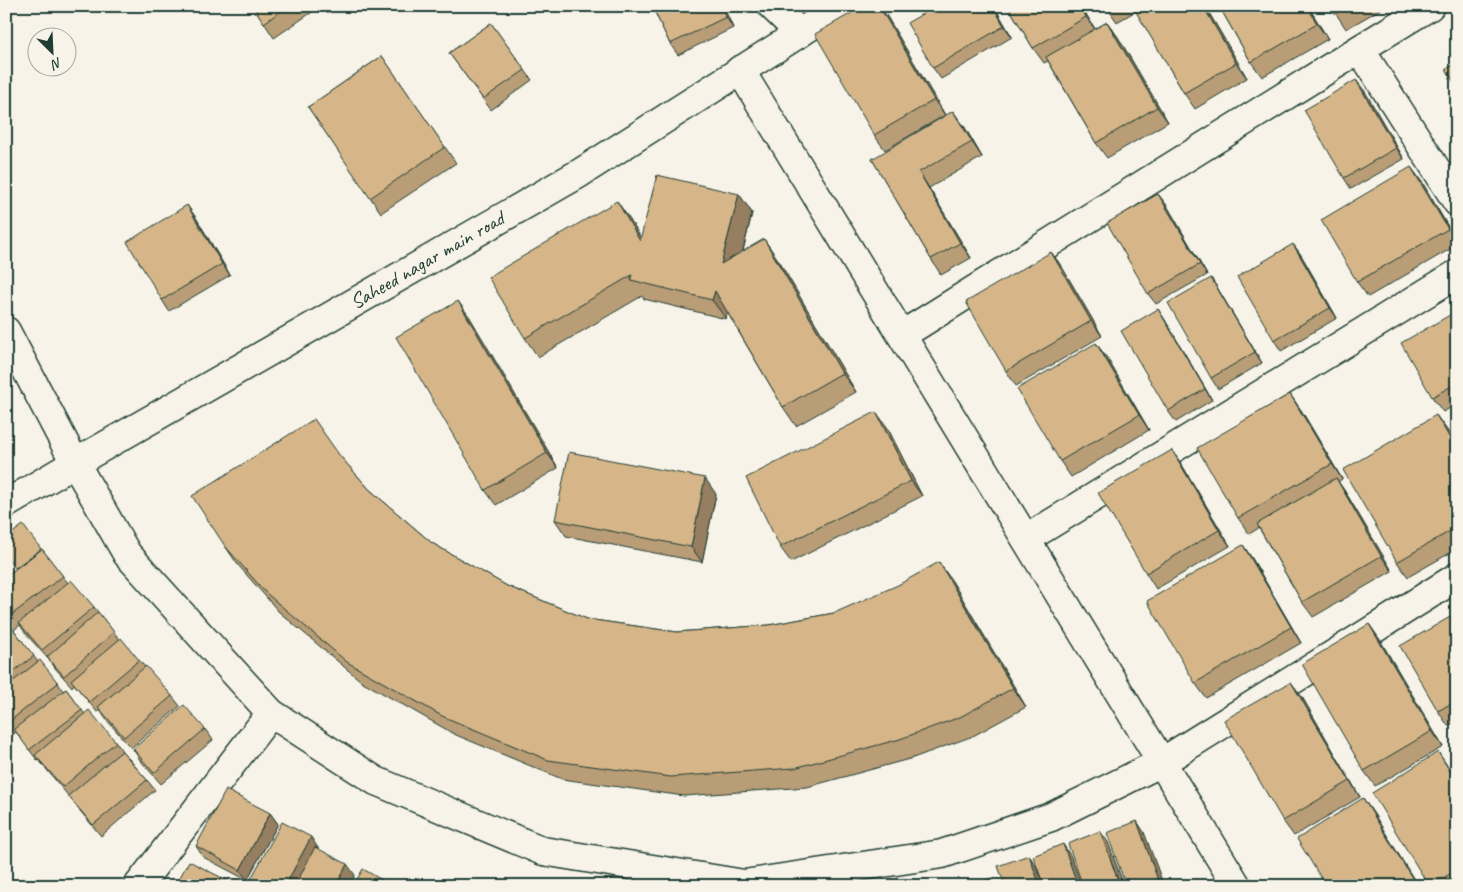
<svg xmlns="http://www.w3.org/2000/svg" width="1463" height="892" viewBox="0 0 1463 892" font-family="Caveat,sans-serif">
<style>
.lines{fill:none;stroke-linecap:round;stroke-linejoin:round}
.street-casing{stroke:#1f3d34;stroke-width:31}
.secondary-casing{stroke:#1f3d34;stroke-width:31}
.street{stroke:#f7f3e8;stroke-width:28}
.secondary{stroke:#f7f3e8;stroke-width:28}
.wall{fill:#b89d76;stroke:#1f3d34}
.shaded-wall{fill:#967f60;stroke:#1f3d34}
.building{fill:#d6b689;stroke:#1f3d34}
.labels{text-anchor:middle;stroke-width:5;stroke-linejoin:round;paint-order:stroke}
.street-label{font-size:21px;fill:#1f3d34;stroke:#f7f3e8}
</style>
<rect width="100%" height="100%" fill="#f7f3e8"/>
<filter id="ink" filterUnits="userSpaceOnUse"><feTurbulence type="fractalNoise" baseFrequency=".02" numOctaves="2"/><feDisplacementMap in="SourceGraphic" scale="10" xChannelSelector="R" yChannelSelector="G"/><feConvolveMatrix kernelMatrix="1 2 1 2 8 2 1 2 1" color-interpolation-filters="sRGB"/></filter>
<g filter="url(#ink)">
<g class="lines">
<g class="street-casing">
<g id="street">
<polyline points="772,6 800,33"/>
<polyline points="1360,49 1457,202"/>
<polyline points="740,70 1237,886"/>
<polyline points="6,331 75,463 127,554 271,713 376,781 543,851 744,884 942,854 1051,817 1162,762 1457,577"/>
<polyline points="902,335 1360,49 1430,6"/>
<polyline points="1026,539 1457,274"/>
<polyline points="138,886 271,713"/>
</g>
</g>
<g class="secondary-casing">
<polyline id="secondary" points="6,504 75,463 580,173 842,6"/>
</g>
<use href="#street" class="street"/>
<use href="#secondary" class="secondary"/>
</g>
<g class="wall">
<polygon points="107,6 118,6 111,11"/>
<polygon points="253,6 321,6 274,38"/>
<polygon points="546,6 560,6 550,11"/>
<polygon points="652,6 723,6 733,28 678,55 670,44"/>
<polygon points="936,6 994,6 1012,37 941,79 933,68"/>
<polygon points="1008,6 1081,6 1095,29 1107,22 1118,37 1168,122 1107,158 1096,143 1048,61 1044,63 1033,48"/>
<polygon points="1106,6 1205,6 1247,78 1195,109 1184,93 1136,11 1117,22"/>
<polygon points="1219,6 1308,6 1328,39 1262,77 1251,62"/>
<polygon points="1331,6 1386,6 1346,29"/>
<polygon points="886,15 945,115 885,150 874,135"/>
<polygon points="491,23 532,80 491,110 449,53"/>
<polygon points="382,56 456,163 381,213 308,107"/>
<polygon points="1364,90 1404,159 1351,189 1344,178"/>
<polygon points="964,126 982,157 929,188 971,258 941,275 931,259 872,159"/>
<polygon points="1422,182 1457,242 1457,245 1368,297 1357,282"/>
<polygon points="739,194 752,213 743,251 777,258 856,392 796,426 783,407 727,312 726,319 644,299 642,296 538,357 525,338 630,220 641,238"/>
<polygon points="1166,204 1207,275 1156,304 1148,294"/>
<polygon points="195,216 230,275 169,311 162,300"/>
<polygon points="1293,244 1301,255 1337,318 1281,351 1274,340"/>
<polygon points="1051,252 1062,267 1102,336 1016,386 1006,371"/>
<polygon points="1211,278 1218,289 1262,363 1218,389 1211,378"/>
<polygon points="1158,309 1165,320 1212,400 1176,422 1168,411"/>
<polygon points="1457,311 1457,404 1443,412 1432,397"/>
<polygon points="469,316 558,468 496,505 485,490"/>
<polygon points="1107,358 1149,430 1071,477 1060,461"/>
<polygon points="1301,410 1342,479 1338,482 1346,493 1392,571 1313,617 1302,602 1259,528 1249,534 1238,518"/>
<polygon points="876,412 887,427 922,496 791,562 780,547"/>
<polygon points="1447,430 1457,447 1457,549 1408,577 1397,562"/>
<polygon points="340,456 369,489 432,543 507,586 587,619 677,632 769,625 834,613 952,581 1026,707 973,736 913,758 807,787 684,796 562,779 456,735 361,681 279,612 238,565 225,546"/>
<polygon points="1182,465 1230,546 1156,589 1146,573"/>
<polygon points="716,494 702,562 566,536 555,520"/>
<polygon points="1243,545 1253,560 1301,643 1206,698 1195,683"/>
<polygon points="42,549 68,583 94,607 120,640 139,660 145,667 172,696 180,706 131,748 105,718 100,710 97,712 74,684 72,687 55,668 50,661 26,634 20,625 14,630 38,662 58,683 63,691 66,689 84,713 116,742 122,751 147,780 155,790 101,836 76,806 70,798 38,759 37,760 16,732 11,737 6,731 6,635 13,629 6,621 6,576"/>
<polygon points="1457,613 1457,721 1448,726 1438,711"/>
<polygon points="1369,624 1380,640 1443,747 1375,786 1364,771"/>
<polygon points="1302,697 1360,797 1294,836 1283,821"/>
<polygon points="205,729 213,740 161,784 140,760 133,749"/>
<polygon points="1449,767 1457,780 1457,886 1429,886"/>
<polygon points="270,813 278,824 247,880 203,857 196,846"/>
</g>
<g class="shaded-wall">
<polygon points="721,6 723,6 733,28 726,17"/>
<polygon points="879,6 886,15 945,115 934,100"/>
<polygon points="993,6 994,6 1012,37 1004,26"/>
<polygon points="1080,6 1081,6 1097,32 1086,17"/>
<polygon points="1203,6 1205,6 1247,78 1236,63"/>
<polygon points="1307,6 1308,6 1328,39 1317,24"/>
<polygon points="1107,22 1118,37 1168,122 1157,107"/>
<polygon points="1356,80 1364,90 1404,159 1396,148"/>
<polygon points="953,111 964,126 982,157 972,142"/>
<polygon points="1411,167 1422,182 1457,242 1448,229"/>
<polygon points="919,172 929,188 971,258 960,243"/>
<polygon points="739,194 752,213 735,283 721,264"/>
<polygon points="1158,194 1166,204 1207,275 1200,264"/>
<polygon points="617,201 630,220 654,260 640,241"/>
<polygon points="187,205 195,216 230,275 222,264"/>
<polygon points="764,239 777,258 856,392 842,373"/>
<polygon points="1293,244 1301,255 1337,318 1330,308"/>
<polygon points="1051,252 1062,267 1102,336 1091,321"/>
<polygon points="1211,278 1218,289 1262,363 1255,352"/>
<polygon points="715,291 728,310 726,319 712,300"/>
<polygon points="458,301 469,316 558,468 547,453"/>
<polygon points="1158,309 1165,320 1212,400 1205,389"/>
<polygon points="1096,343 1107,358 1149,430 1139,415"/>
<polygon points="1290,394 1301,410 1342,479 1332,464"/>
<polygon points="876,412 887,427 922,496 911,481"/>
<polygon points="1436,415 1447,430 1457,447 1457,450"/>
<polygon points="1172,450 1182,465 1230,546 1219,530"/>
<polygon points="705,478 716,494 702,562 691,547"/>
<polygon points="1336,478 1346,493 1392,571 1381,556"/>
<polygon points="1243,545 1253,560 1301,643 1291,627"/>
<polygon points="939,562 952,581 1026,707 1013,688"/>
<polygon points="1369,624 1380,640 1443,747 1432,731"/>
<polygon points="1291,682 1302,697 1360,797 1350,781"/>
<polygon points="1438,752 1457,780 1457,782"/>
<polygon points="1363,798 1374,814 1418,886 1417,886"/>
<polygon points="270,813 278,824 247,880 240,870"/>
<polygon points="1137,821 1144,832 1164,886 1160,886"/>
<polygon points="1100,831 1108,842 1124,886 1120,886"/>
<polygon points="311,837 318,848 298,886 285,886"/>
<polygon points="1063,844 1070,855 1082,886 1078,886"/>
<polygon points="1029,855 1036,866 1044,886 1040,886"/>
<polygon points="347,864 355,875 349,886 336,886"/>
</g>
<g class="building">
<polygon points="253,6 288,6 264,23"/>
<polygon points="652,6 721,6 726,17 670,44"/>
<polygon points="864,6 879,6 934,100 874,135 815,34"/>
<polygon points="936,6 993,6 1004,26 933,68 907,23"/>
<polygon points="1008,6 1080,6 1086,17 1033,48"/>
<polygon points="1142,6 1203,6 1236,63 1184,93 1135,10"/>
<polygon points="1219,6 1307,6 1317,24 1251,62"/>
<polygon points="1331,6 1349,6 1335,14"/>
<polygon points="1107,22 1157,107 1096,143 1046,57"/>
<polygon points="491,23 525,70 483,99 449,53"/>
<polygon points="382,56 445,147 370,198 308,107"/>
<polygon points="1457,63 1457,87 1446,69"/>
<polygon points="1356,80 1396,148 1344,178 1304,110"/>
<polygon points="953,111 972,142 919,172 960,243 931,259 872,159"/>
<polygon points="1411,167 1448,229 1357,282 1321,220"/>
<polygon points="657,175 739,194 721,264 764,239 842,373 783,407 715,291 712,300 631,280 632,275 525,338 488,277 617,201 640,241"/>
<polygon points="1158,194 1200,264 1148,294 1107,223"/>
<polygon points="187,205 222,264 162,300 127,242"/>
<polygon points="1293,244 1330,308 1274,340 1237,277"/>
<polygon points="1051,252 1091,321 1006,371 966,302"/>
<polygon points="1211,278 1255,352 1211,378 1168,303"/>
<polygon points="458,301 547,453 485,490 396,337"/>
<polygon points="1158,309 1205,389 1168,411 1121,331"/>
<polygon points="1457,311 1457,383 1432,397 1401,343"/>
<polygon points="1096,343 1139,415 1060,461 1017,389"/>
<polygon points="1290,394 1332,464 1238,518 1197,448"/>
<polygon points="876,412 911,481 780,547 746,478"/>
<polygon points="1436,415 1457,450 1457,527 1397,562 1343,470"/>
<polygon points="314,419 340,456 369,489 432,543 507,586 587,619 677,632 769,625 834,613 898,585 939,562 1013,688 960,717 900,739 794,768 671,777 548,760 442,716 347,662 266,593 225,546 192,496"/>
<polygon points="1172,450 1219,530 1146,573 1098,493"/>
<polygon points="569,452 705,478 691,547 555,520"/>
<polygon points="1336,478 1381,556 1302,602 1257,524"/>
<polygon points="23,525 41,549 15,568 6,556 6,538"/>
<polygon points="1243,545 1291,627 1195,683 1147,601"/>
<polygon points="42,549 63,576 6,619 6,576"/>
<polygon points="1457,575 1457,581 1454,576"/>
<polygon points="71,580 94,607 42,650 19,623"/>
<polygon points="98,612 114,632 64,676 47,657"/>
<polygon points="1457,613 1457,700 1438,711 1400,646"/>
<polygon points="1369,624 1432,731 1364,771 1302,664"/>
<polygon points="13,629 34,656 6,677 6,635"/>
<polygon points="121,638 139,660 89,702 71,680"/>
<polygon points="40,660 58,683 6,724 6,687"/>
<polygon points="146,666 172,696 124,737 98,707"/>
<polygon points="1291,682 1350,781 1283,821 1224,720"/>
<polygon points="66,689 82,710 29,750 14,729"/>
<polygon points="184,705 205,729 154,773 133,749"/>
<polygon points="89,710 116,742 63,787 35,755"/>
<polygon points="122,751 147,780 93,825 68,796"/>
<polygon points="1438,752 1457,782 1457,870 1429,886 1372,793"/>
<polygon points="226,790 270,813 240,870 196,846"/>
<polygon points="1363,798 1417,886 1326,886 1297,839"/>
<polygon points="1137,821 1160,886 1126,886 1107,833"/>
<polygon points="282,822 311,837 285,886 247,886"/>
<polygon points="1100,831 1120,886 1083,886 1068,844"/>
<polygon points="1063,844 1078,886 1044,886 1033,856"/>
<polygon points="315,847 347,864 336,886 295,886"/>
<polygon points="1029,855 1040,886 1005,886 998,866"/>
<polygon points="189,861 234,884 233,886 175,886"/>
<polygon points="363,869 392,886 353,886"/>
<polygon points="991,878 994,886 972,886"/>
</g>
</g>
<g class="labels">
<g class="street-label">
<text transform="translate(427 260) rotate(-30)" y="7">Saheed nagar main road</text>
</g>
</g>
<rect width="1463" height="892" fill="none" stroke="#f7f3e8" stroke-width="25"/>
<rect x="12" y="12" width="1438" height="867" fill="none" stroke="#1f3d34" stroke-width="2" filter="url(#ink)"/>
<g transform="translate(52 52) rotate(156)"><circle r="24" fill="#f7f3e8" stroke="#a1aaa0"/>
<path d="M0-4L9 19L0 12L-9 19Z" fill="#1f3d34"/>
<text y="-8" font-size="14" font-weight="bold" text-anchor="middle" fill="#1f3d34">N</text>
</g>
</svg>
